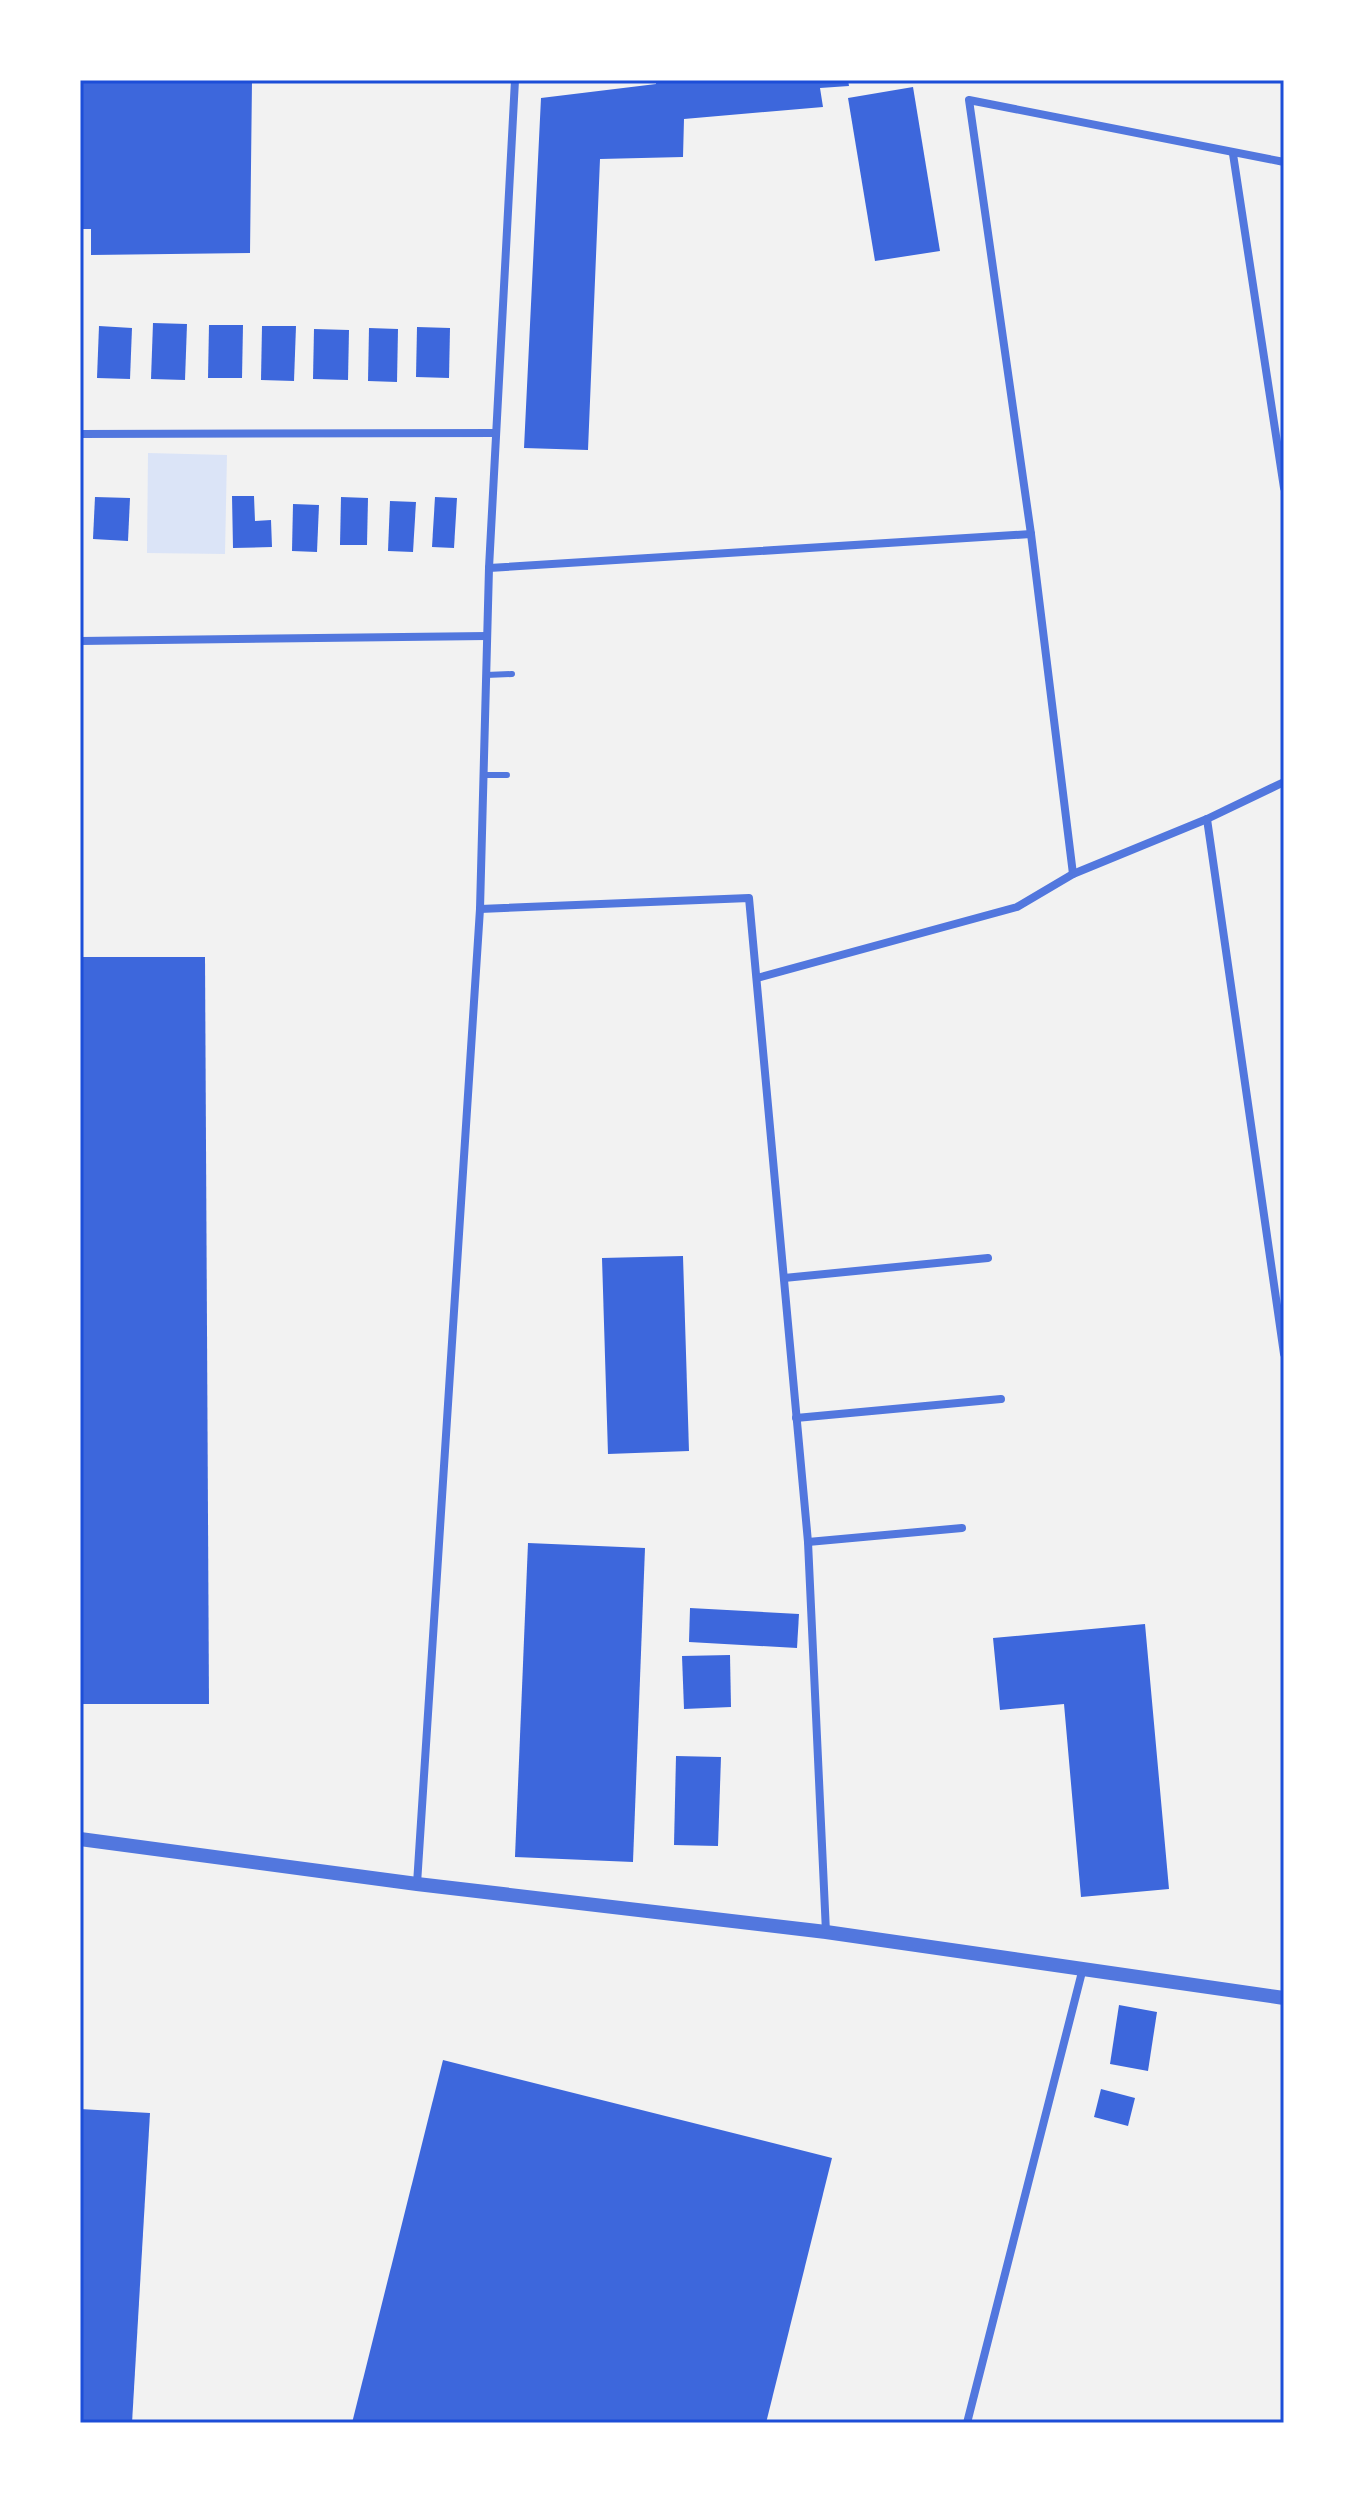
<svg xmlns="http://www.w3.org/2000/svg" width="1364" height="2503" viewBox="0 0 1364 2503" font-family="'Fira Sans Condensed',sans-serif">
<style>
.green{fill:#dbe4f7}
.building{fill:#3d67dc}
.lines{fill:none;stroke-linecap:round;stroke-linejoin:round}
.service{stroke:#5277de;stroke-width:6}
.minor{stroke:#5277de;stroke-width:8}
.tertiary{stroke:#5277de;stroke-width:14}
.neatline{fill:none;stroke:#1d4ed8;stroke-width:3}
</style>
<rect width="100%" height="100%" fill="#f2f2f2"/>
<polygon class="green" points="148,453 227,455 225,554 147,553"/>
<g class="building">
<polygon points="80,80 252,80 250,253 91,255 91,229 80,229"/>
<polygon points="656,80 848,80 849,86 820,88 823,107 684,119 683,157 600,159 588,450 524,448 541,98 656,84"/>
<polygon points="913,87 940,251 875,261 848,98"/>
<polygon points="153,323 187,324 185,380 151,379"/>
<polygon points="209,325 243,325 242,378 208,378"/>
<polygon points="99,326 132,328 130,379 97,378"/>
<polygon points="262,326 296,326 294,381 261,380"/>
<polygon points="417,327 450,328 449,378 416,377"/>
<polygon points="369,328 398,329 397,382 368,381"/>
<polygon points="314,329 349,330 348,380 313,379"/>
<polygon points="232,496 254,496 255,521 271,520 272,547 233,548"/>
<polygon points="95,497 130,498 128,541 93,539"/>
<polygon points="341,497 368,498 367,545 340,545"/>
<polygon points="435,497 457,498 454,548 432,547"/>
<polygon points="390,501 416,502 413,552 388,551"/>
<polygon points="293,504 319,505 317,552 292,551"/>
<polygon points="80,957 205,957 209,1704 80,1704"/>
<polygon points="683,1256 689,1451 608,1454 602,1258"/>
<polygon points="528,1543 645,1548 633,1862 515,1857"/>
<polygon points="690,1608 799,1614 797,1648 689,1642"/>
<polygon points="1145,1624 1169,1889 1081,1897 1064,1704 1000,1710 993,1638"/>
<polygon points="730,1655 731,1707 684,1709 682,1656"/>
<polygon points="676,1756 721,1757 718,1846 674,1845"/>
<polygon points="1119,2005 1157,2012 1148,2071 1110,2064"/>
<polygon points="443,2060 832,2158 766,2423 352,2423"/>
<polygon points="1101,2089 1135,2098 1128,2126 1094,2117"/>
<polygon points="80,2109 150,2113 132,2423 80,2423"/>
</g>
<g class="lines">
<g class="service">
<polyline points="486,675 512,674"/>
<polyline points="483,775 507,775"/>
</g>
<g class="minor">
<polyline points="1233,154 1284,488"/>
<polyline points="80,434 495,433"/>
<polyline points="489,568 1031,534"/>
<polyline points="80,641 487,636"/>
<polyline points="1207,819 1284,1354"/>
<polyline points="1073,874 1031,534 969,100 1284,162"/>
<polyline points="480,909 749,898 808,1542 826,1932"/>
<polyline points="757,978 1017,907 1073,874 1207,819 1284,782"/>
<polyline points="784,1278 988,1258"/>
<polyline points="796,1418 1001,1399"/>
<polyline points="808,1542 962,1528"/>
<polyline points="417,1884 480,909 489,568 515,80"/>
<polyline points="967,2423 1083,1968"/>
</g>
<polyline class="tertiary" points="80,1839 417,1884 826,1932 1284,1998"/>
</g>
<rect width="1364" height="2503" fill="none" stroke="#ffffff" stroke-width="164"/>
<rect x="82" y="82" width="1200" height="2339" class="neatline"/>
</svg>
